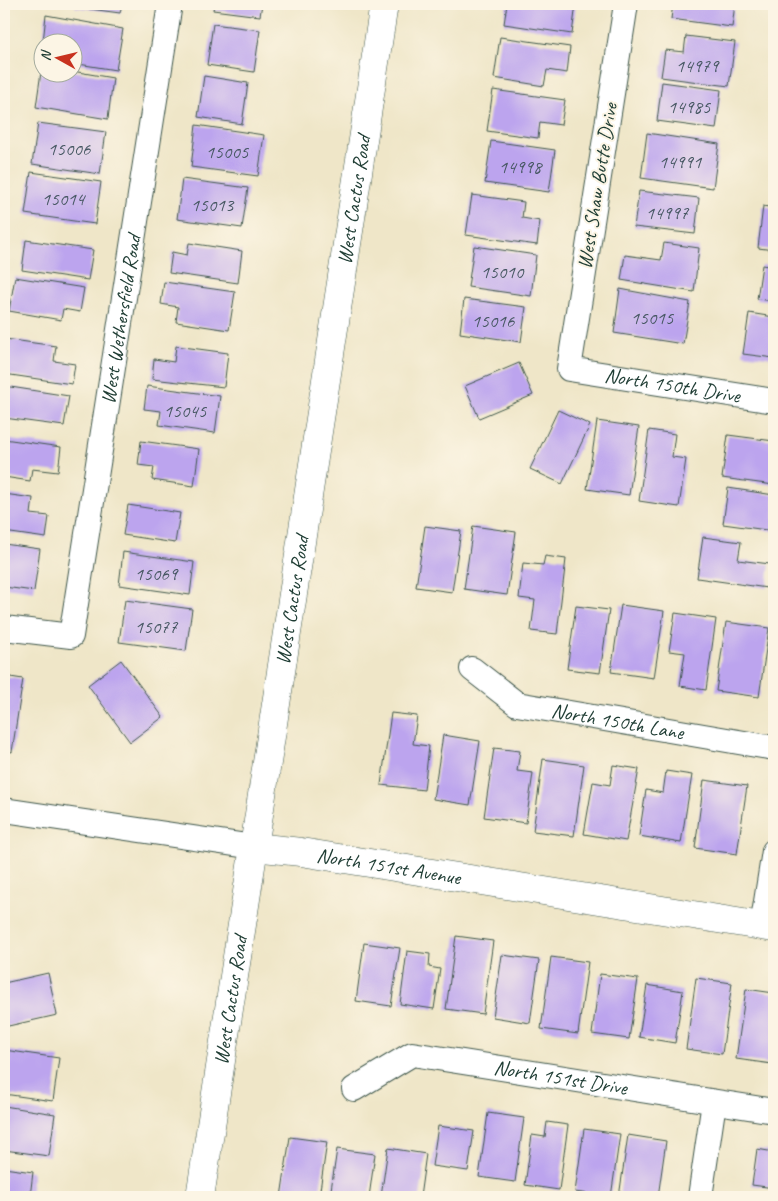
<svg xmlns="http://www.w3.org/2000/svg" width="778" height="1201" viewBox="0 0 778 1201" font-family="Caveat,sans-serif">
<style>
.building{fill:#bca4ee}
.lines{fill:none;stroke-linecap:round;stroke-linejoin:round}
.minor-casing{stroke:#3e564a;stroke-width:26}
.tertiary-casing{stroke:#3e564a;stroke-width:29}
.secondary-casing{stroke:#3e564a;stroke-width:29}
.minor{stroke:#fff;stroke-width:24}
.tertiary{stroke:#fff;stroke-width:28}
.secondary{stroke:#fff;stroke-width:28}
.labels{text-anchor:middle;stroke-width:4;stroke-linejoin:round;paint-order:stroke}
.number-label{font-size:19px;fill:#465762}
.street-label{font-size:21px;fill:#1f3d34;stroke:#fcf5e5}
</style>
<rect width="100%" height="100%" fill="#fcf5e5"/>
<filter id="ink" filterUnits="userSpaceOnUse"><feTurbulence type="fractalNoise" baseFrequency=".02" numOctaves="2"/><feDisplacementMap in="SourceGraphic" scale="10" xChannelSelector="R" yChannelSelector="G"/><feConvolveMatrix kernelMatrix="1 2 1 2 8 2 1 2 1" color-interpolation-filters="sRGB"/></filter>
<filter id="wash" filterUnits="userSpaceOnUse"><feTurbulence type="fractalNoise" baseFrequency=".0096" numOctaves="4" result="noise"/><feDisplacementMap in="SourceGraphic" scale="20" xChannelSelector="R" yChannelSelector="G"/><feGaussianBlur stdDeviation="1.12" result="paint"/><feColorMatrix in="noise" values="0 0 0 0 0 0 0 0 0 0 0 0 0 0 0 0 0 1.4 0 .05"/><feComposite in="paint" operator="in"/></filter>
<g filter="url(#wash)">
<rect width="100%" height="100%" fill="#efe6c8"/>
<g id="blocks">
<g class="building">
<polygon points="76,4 122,4 120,13 75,7"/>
<polygon points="214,4 262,4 260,16 213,10"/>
<polygon points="507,4 576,4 572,34 504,24"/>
<polygon points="673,4 735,4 732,27 671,19"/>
<polygon points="46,15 123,29 116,70 72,63 72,42 43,42"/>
<polygon points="213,24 260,30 254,72 207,65"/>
<polygon points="686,36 735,42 729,86 661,77 665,50 684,52"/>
<polygon points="500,37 570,47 567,73 547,70 544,86 494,78"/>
<polygon points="72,71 113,78 108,119 36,107 41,72 72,72"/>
<polygon points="204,76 248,83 242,124 198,117"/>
<polygon points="662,82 721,90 716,129 657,121"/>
<polygon points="493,90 565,100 561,125 540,122 538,138 487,131"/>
<polygon points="38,123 106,132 100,174 32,164"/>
<polygon points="196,125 264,135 258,176 191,167"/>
<polygon points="647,133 719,144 713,188 641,178"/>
<polygon points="491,141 555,150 549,192 485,183"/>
<polygon points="31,172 101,182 95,224 25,214"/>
<polygon points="182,179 248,188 242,228 177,219"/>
<polygon points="639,191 699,198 695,234 634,227"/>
<polygon points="472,195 524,202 522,218 540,221 537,245 466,235"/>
<polygon points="763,206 774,208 774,250 758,248"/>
<polygon points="26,240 93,250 88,280 22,270"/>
<polygon points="189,243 242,251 238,283 169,273 172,252 187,255"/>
<polygon points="664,243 699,248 694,292 621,280 625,255 661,260"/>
<polygon points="474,246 536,255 531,296 468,287"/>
<polygon points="762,265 774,267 774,301 757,299"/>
<polygon points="15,277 84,288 80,312 63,309 61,320 9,311"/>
<polygon points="164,282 235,292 229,330 176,322 178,307 161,304"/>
<polygon points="620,289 690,302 683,344 614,333"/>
<polygon points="464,299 526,307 521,342 460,333"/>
<polygon points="749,313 774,317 774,358 743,354"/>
<polygon points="5,339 56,346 54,361 75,364 72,384 4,374"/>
<polygon points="176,346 228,353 224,387 152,379 154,359 174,362"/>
<polygon points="519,363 533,395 479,418 465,386"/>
<polygon points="4,386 69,396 64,426 4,418"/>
<polygon points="147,386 220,396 215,433 159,425 161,411 144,409"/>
<polygon points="558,410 590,425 562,484 530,469"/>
<polygon points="597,421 639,427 629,495 587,489"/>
<polygon points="649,430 675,434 672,457 686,459 679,507 639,501"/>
<polygon points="728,435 774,441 774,485 722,478"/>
<polygon points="4,439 61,447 58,472 32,469 30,481 4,477"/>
<polygon points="141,441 199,449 194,486 152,480 154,467 138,465"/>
<polygon points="728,488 774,495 774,531 723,524"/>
<polygon points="4,494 33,498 31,514 49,516 46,538 4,532"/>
<polygon points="128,505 180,513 175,543 123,535"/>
<polygon points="425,526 461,531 452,592 416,587"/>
<polygon points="473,526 516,532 507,595 464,589"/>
<polygon points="703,537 741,542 738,560 770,564 767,588 697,578"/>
<polygon points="4,544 40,549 34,591 4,587"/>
<polygon points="123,552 194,562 190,595 119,585"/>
<polygon points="545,556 566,559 557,634 531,631 535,600 519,598 523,563 543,565"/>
<polygon points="125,600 192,609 186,651 119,642"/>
<polygon points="621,605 664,611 654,678 611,672"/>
<polygon points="576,606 609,610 600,673 567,669"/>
<polygon points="675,613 716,619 706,690 680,686 685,653 669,651"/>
<polygon points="726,622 769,628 759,697 716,691"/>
<polygon points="121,660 163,717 130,742 88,685"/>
<polygon points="4,676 23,679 12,752 4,750"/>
<polygon points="391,713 417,716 413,744 429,746 424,790 381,785"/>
<polygon points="443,735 480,741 470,805 433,799"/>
<polygon points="494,748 520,751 517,771 533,773 526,823 484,817"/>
<polygon points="543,759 584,765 574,836 533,831"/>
<polygon points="613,765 639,769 626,841 584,834 593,782 610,785"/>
<polygon points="666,771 692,775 681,843 639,836 646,790 663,793"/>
<polygon points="704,780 747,786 737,854 695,848"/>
<polygon points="456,936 493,941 483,1014 446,1009"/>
<polygon points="364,943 400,948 391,1006 356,1001"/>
<polygon points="407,951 430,954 429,967 440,969 434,1009 400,1004"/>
<polygon points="502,955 539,960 530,1023 493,1017"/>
<polygon points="551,957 588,962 578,1034 541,1029"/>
<polygon points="48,973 57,1015 4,1027 4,983"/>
<polygon points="600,974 638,979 629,1039 592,1034"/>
<polygon points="696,978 732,983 722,1054 686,1049"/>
<polygon points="647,985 683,991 675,1043 639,1037"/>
<polygon points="746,989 774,993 774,1048 772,1064 736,1059"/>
<polygon points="4,1050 59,1058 53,1101 4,1094"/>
<polygon points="4,1106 55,1114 49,1156 4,1150"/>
<polygon points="488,1113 524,1118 515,1182 479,1177"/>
<polygon points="547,1122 568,1125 559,1190 525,1185 532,1135 545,1137"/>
<polygon points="438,1126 474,1131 468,1171 432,1166"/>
<polygon points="584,1129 620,1134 611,1197 575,1192"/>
<polygon points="628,1135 666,1141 658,1197 619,1197"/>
<polygon points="290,1137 327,1142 319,1197 281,1197"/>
<polygon points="388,1148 426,1154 420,1197 381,1197"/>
<polygon points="337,1149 375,1154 369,1197 330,1197"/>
<polygon points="757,1149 774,1152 774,1188 752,1185"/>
<polygon points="4,1168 33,1172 30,1197 4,1197"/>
</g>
</g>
</g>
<g filter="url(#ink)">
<use href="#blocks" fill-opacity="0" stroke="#3e564a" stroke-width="1"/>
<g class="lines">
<g class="minor-casing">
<g id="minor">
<path id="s1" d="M 626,4 L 569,369 L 774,401"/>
<path id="s2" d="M 4,628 L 71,636 L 170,4"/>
<path id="s3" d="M 472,669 L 517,704 L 774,748"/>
<polyline points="4,810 254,847"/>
<polyline points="762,927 774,851"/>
<path id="s4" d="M 354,1089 L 412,1054 L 774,1111"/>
<polyline points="700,1197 714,1102"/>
</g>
</g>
<g class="tertiary-casing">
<g id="tertiary">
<path id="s5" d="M 254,847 L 301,852 L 774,928"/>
</g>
</g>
<g class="secondary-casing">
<g id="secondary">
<path id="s6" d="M 200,1197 L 384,4"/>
</g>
</g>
<use href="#minor" class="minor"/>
<use href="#tertiary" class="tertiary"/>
<use href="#secondary" class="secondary"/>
</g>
</g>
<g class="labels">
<g class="number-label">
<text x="697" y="72">14979</text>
<text x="689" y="113">14985</text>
<text x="69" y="155">15006</text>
<text x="227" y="158">15005</text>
<text x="680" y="168">14991</text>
<text x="520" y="173">14998</text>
<text x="63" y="205">15014</text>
<text x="212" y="211">15013</text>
<text x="667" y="219">14997</text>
<text x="502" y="278">15010</text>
<text x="652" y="324">15015</text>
<text x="493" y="327">15016</text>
<text x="185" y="417">15045</text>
<text x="156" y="580">15069</text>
<text x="156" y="633">15077</text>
</g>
<g class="street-label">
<text transform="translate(597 186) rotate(-81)" y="7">West Shaw Butte Drive</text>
<text dy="7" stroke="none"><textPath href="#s6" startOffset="1009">West Cactus Road</textPath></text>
<text dy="7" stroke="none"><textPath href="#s2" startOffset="388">West Wethersfield Road</textPath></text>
<text dy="7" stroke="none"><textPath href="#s1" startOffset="474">North 150th Drive</textPath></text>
<text dy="7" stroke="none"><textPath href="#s6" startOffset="604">West Cactus Road</textPath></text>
<text dy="7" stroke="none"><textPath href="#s3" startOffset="159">North 150th Lane</textPath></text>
<text dy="7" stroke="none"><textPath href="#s5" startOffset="136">North 151st Avenue</textPath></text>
<text dy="7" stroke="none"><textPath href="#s6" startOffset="199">West Cactus Road</textPath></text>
<text dy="7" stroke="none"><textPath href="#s4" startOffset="218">North 151st Drive</textPath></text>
</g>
</g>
<rect width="778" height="1201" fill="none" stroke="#fcf5e5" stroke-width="20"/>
<g transform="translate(58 58) rotate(278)"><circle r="24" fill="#fcf5e5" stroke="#a4ab9e"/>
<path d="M0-4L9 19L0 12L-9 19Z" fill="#c8321e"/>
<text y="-8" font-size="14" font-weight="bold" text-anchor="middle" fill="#1f3d34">N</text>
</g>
</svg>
